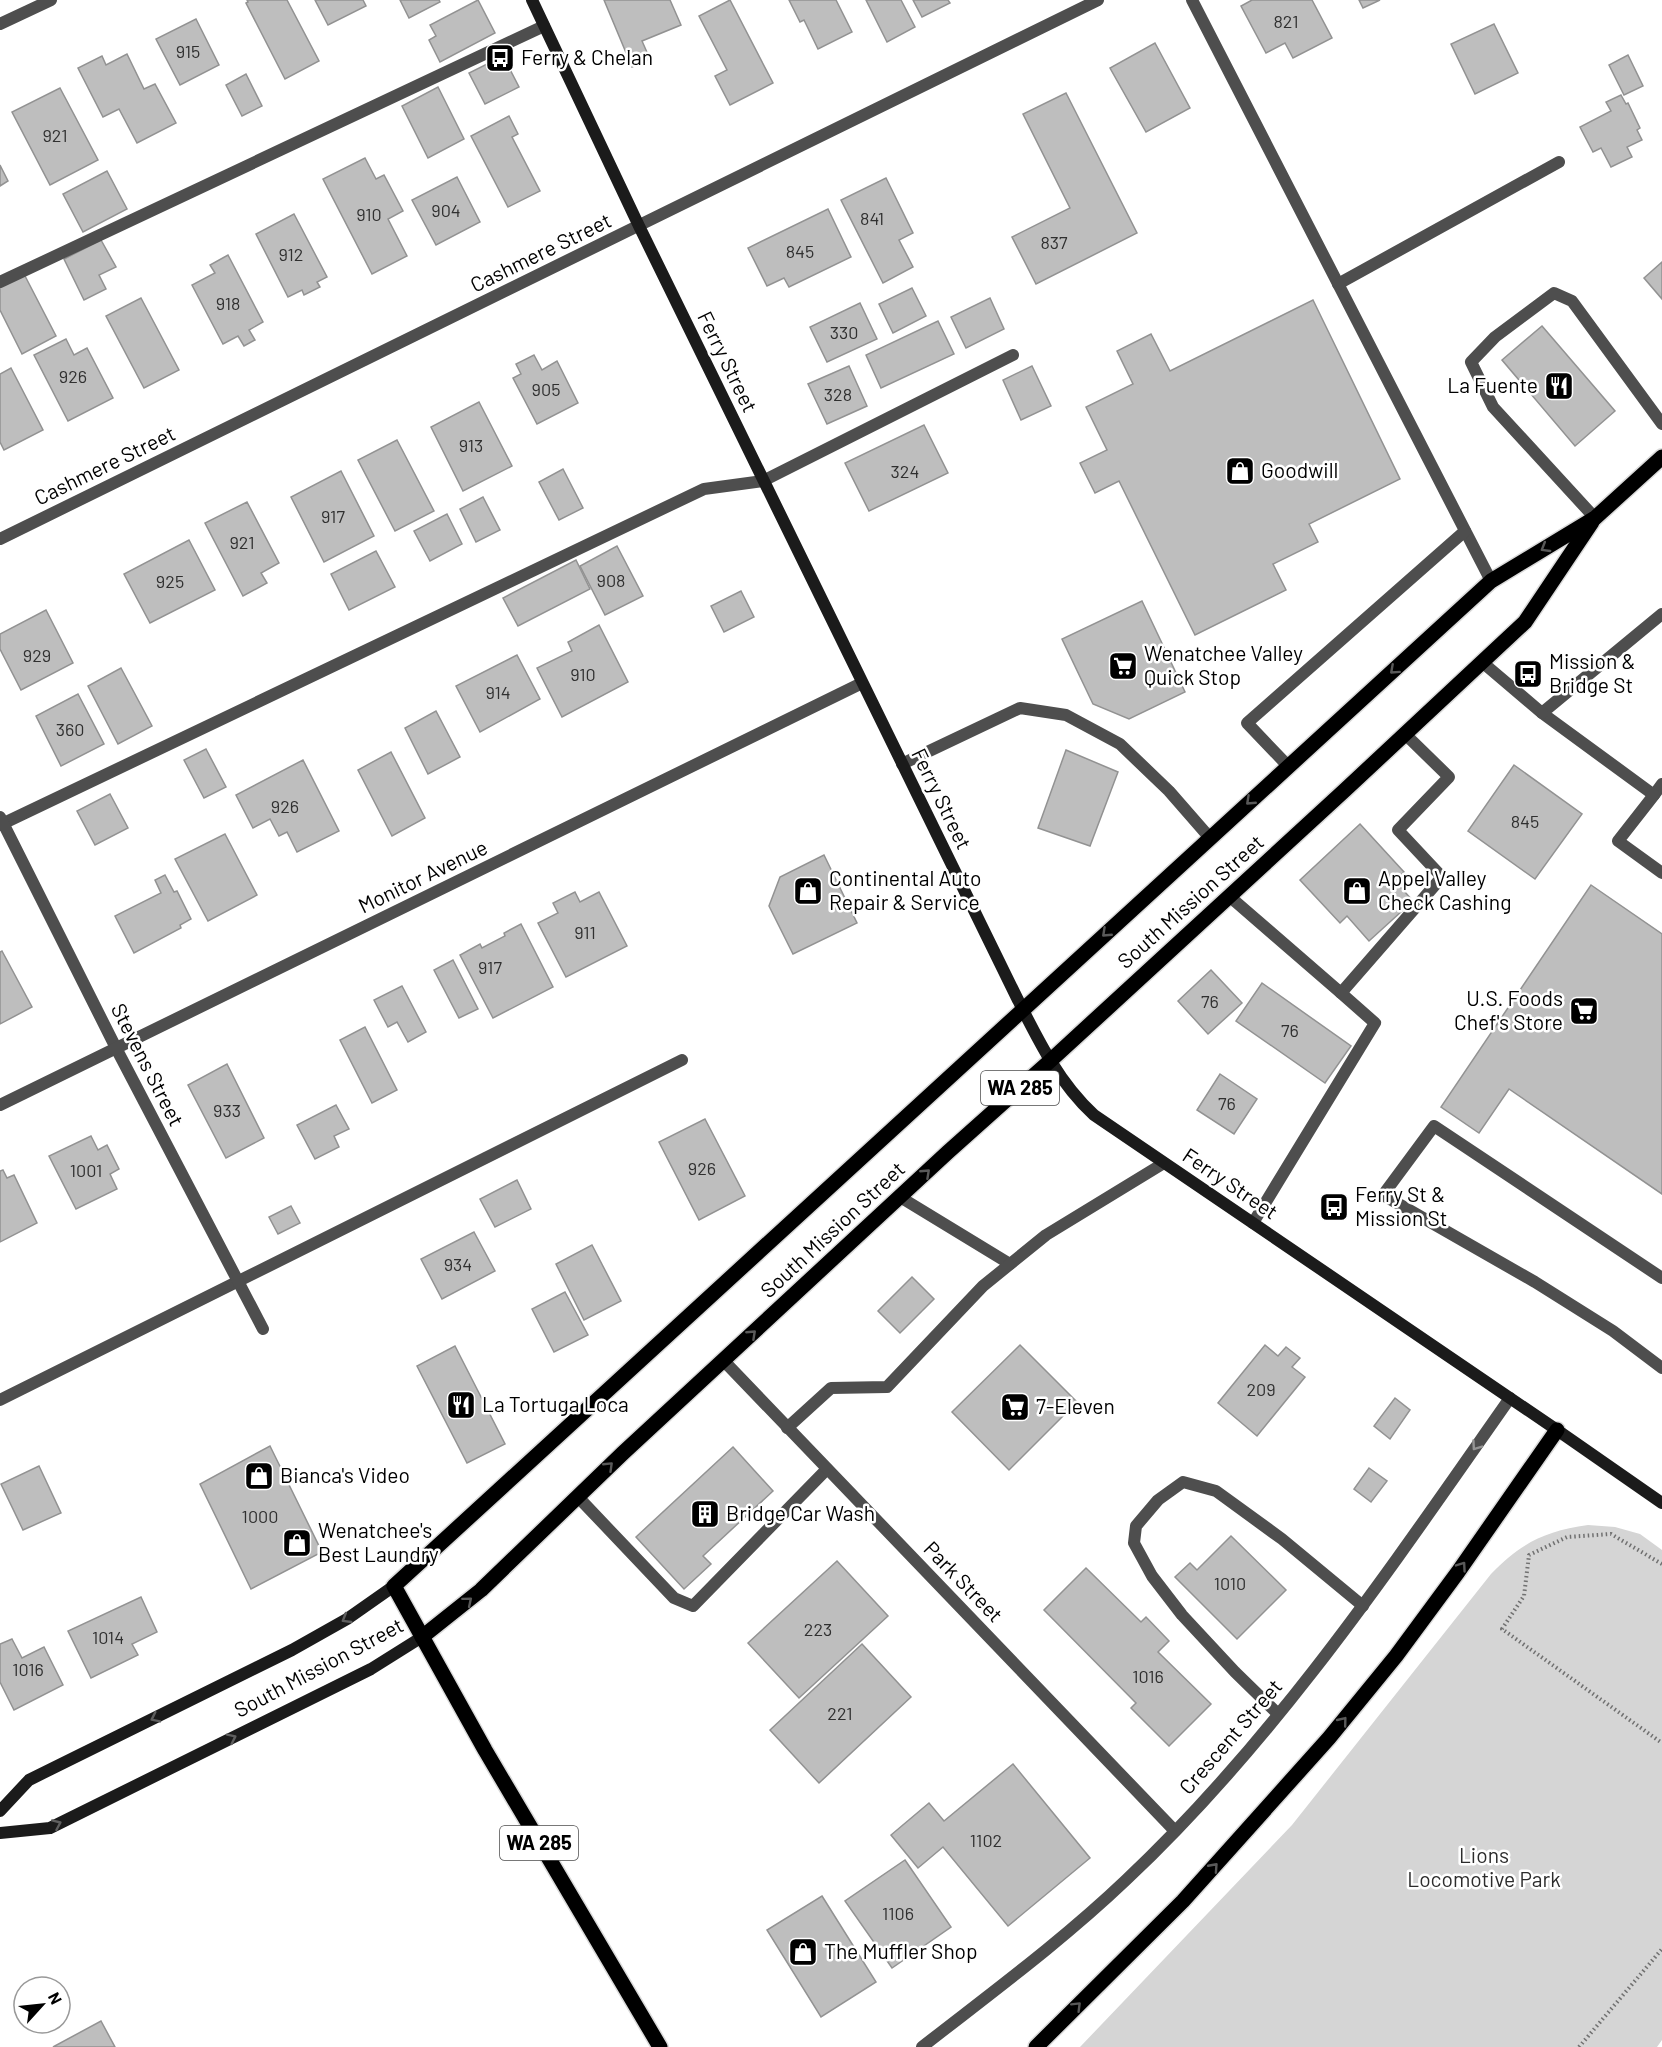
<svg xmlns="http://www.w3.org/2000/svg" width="1662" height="2047" viewBox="0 0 1662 2047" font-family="Barlow,sans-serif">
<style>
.green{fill:#d5d5d5}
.building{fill:#bebebe;stroke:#929292;stroke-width:1.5}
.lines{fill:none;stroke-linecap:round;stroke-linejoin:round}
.primary-casing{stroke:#dbdbdb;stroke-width:18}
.path{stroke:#707070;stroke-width:4;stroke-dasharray:1.5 3;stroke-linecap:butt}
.lane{stroke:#4e4e4e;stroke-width:12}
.street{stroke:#4e4e4e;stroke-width:12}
.secondary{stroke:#1b1b1b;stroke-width:12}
.primary{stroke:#000;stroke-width:15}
.oneway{stroke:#595959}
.oneway2{stroke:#959595}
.oneway3{stroke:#5f5f5f}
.labels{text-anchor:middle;stroke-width:5;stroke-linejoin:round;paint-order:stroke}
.number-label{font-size:18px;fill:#303030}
.shield{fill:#fff;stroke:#4c4c4c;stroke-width:1.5}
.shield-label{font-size:20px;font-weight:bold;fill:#000}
.poi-label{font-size:21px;fill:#000;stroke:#fff;text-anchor:start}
.street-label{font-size:21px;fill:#000;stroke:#fff}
.park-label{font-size:21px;fill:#2c2c2c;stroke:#fff}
</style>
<rect width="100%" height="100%" fill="#fff"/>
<path class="green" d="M 1588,1525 L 1615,1527 L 1640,1534 L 1662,1550 L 1662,2040 L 1657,2047 L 1080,2047 L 1292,1825 L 1491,1574 C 1521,1543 1545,1531 1588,1525 Z"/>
<g class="building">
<polygon points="247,0 287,0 319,61 285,79 246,3 248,2"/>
<polygon points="315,0 363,0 366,6 328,25"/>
<polygon points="400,0 439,0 440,2 409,18"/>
<polygon points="478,0 495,33 440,62 429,40 436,36 430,25"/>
<polygon points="604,0 670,0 681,25 642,41 650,59 632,67"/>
<polygon points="730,0 773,83 730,105 715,76 727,70 699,16"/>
<polygon points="789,0 836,0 852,32 818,49 804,20 800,22"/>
<polygon points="866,0 901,0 915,27 887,42"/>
<polygon points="913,0 948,0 950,3 922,17"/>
<polygon points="1252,0 1312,0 1332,38 1293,58 1285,43 1266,53 1241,6"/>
<polygon points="1359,0 1380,0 1363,8"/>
<polygon points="196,19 219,65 180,85 156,39"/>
<polygon points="1494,24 1518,73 1475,94 1451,44"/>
<polygon points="1155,43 1190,108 1146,132 1110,68"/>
<polygon points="127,54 144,89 155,84 176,123 137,143 119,109 103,117 78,68 102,56 106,65"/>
<polygon points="1628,55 1643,86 1624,95 1609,65"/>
<polygon points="503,56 519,87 485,104 469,73"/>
<polygon points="246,74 262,106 242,116 226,85"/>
<polygon points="438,87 464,139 428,158 402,106"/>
<polygon points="60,88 98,160 50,185 12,112"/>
<polygon points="1066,93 1137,233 1036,284 1012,237 1070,208 1023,114"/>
<polygon points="1621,95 1626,104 1628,103 1640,128 1637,130 1642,140 1627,147 1632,157 1611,167 1601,148 1593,152 1580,127 1611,111 1606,102"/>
<polygon points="509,116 518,134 512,137 540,191 508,207 471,136"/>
<polygon points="365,158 376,179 384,175 403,211 388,219 407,256 372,274 323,179"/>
<polygon points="0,165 8,181 0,186"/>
<polygon points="107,171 127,209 83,232 63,194"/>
<polygon points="457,177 480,222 436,245 412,200"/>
<polygon points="886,178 913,233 899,240 913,267 883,283 841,200"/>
<polygon points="828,209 851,257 789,287 784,278 767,286 748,248"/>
<polygon points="294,214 327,277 317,282 320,287 304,295 302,290 288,297 256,234"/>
<polygon points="101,240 116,267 99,275 106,289 84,300 64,259"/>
<polygon points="228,255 263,322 249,330 255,340 244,346 238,336 223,344 192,285 215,273 210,265"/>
<polygon points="1662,262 1662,299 1644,278"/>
<polygon points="24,274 56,336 22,354 0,310 0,287"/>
<polygon points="912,288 926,316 893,333 879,304"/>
<polygon points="141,298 179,370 144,388 106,316"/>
<polygon points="990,298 1004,329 966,348 951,317"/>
<polygon points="1313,300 1400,479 1309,524 1318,542 1273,564 1286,590 1195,635 1119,481 1095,493 1080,463 1107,450 1086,407 1133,384 1117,351 1151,334 1170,371"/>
<polygon points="860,303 877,339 827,362 810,327"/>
<polygon points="938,321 954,354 881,388 866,355"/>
<polygon points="1542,326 1615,411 1575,446 1502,360"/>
<polygon points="66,339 74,355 87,348 113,398 68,421 34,355"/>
<polygon points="534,355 542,370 557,361 578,403 537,424 513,378 521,374 516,364"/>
<polygon points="849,366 867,406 827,424 808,384"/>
<polygon points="1032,366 1051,406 1021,420 1003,380"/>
<polygon points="11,368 43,430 4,450 0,442 0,374"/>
<polygon points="479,402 512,466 463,491 431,427"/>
<polygon points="924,425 948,473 869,511 845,463"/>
<polygon points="397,440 434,511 395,531 358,460"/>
<polygon points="563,469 583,508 559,520 539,482"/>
<polygon points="341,471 374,536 324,562 291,497"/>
<polygon points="483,497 500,530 476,542 460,509"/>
<polygon points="247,502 279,563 261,573 267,583 243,596 205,523"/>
<polygon points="447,514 462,544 430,561 414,531"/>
<polygon points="189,540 215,590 150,623 124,574"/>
<polygon points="617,546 643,596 605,615 580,566"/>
<polygon points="376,551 395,587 349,610 331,574"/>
<polygon points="576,560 590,589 518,626 503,598"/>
<polygon points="741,591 754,617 724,632 711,606"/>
<polygon points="1142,601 1185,692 1129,719 1093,704 1062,639"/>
<polygon points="46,610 73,663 21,690 0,649 0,634"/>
<polygon points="599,625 628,682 562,717 537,668 572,651 568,642"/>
<polygon points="517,655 540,699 480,732 456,686"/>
<polygon points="121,668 152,726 118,744 88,686"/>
<polygon points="78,694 104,744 61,766 36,716"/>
<polygon points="436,711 460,757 428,774 405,728"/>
<polygon points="206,749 226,787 204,798 184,760"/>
<polygon points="1066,750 1118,772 1090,846 1038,828"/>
<polygon points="391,752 425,818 392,836 358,770"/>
<polygon points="303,760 339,831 297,852 287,832 279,836 270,819 253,828 236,795"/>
<polygon points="1514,765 1582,814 1535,879 1468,831"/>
<polygon points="110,794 128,828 95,845 77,811"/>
<polygon points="1360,824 1404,872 1395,881 1413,901 1369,941 1347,916 1340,923 1300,880"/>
<polygon points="225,834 257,895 208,921 175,859"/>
<polygon points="824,855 857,923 793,954 769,906 780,877"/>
<polygon points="165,875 174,892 177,891 191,919 180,925 181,928 134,953 115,916 161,893 155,880"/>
<polygon points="1591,885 1662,934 1662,1194 1509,1089 1479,1133 1441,1107"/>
<polygon points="575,892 580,902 599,892 627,946 566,977 538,923 558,913 553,903"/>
<polygon points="521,924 553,987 493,1018 460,955 480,944 482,948 505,936 504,933"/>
<polygon points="2,951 32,1007 0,1024 0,952"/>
<polygon points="453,960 478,1009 459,1018 434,970"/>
<polygon points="1211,970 1242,1003 1208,1034 1178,1001"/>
<polygon points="1262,983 1351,1046 1325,1083 1236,1021"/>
<polygon points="402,986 426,1032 408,1042 397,1022 388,1027 374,1000"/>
<polygon points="365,1027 397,1090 372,1103 340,1040"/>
<polygon points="227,1064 264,1138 226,1158 188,1085"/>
<polygon points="1220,1074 1257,1099 1234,1134 1197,1110"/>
<polygon points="336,1105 349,1129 334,1136 339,1147 315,1159 297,1125"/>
<polygon points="705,1119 745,1196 699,1220 659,1142"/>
<polygon points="91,1136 98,1150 107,1145 119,1169 110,1174 117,1189 76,1209 49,1156"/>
<polygon points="3,1170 7,1178 14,1175 37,1223 0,1242 0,1171"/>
<polygon points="517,1180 531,1209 495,1227 480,1199"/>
<polygon points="291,1206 300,1223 278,1234 269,1217"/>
<polygon points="474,1232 495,1271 442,1299 421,1259"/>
<polygon points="592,1245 621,1301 584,1320 556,1264"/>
<polygon points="912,1277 934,1299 900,1333 878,1311"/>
<polygon points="565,1292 588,1335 554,1352 532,1309"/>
<polygon points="1020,1345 1077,1402 1009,1470 952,1412"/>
<polygon points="1265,1345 1278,1356 1286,1347 1300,1358 1292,1367 1305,1377 1257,1436 1218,1403"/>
<polygon points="455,1346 505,1444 467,1463 417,1366"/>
<polygon points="1395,1398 1410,1410 1390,1439 1374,1426"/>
<polygon points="270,1446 322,1552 251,1589 200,1484"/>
<polygon points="733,1447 773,1491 703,1556 711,1564 684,1589 636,1537"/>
<polygon points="39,1466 61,1513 23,1530 1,1484"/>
<polygon points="1369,1468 1387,1481 1371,1502 1354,1489"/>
<polygon points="1231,1536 1286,1590 1237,1639 1175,1577 1190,1563 1197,1570"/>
<polygon points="837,1561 888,1616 799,1698 748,1643"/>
<polygon points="1086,1568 1141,1622 1146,1617 1169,1641 1158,1652 1211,1704 1169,1746 1131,1708 1136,1703 1044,1610"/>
<polygon points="141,1597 157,1632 132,1644 138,1655 91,1678 68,1631"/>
<polygon points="12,1639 22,1658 44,1647 63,1685 14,1710 0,1682 0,1644"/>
<polygon points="862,1644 911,1697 819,1783 770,1730"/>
<polygon points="1013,1764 1090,1858 1008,1926 943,1847 918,1868 891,1835 929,1803 944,1821"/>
<polygon points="905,1860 951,1927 892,1968 845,1901"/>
<polygon points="822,1896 876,1982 821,2017 767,1930"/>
<polygon points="101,2021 115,2047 53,2047"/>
</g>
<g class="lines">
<g class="primary-casing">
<g id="primary">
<polyline points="422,1637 481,1590 623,1453 948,1152 1050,1061 1345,790 1525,622 1592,522"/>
<polyline points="660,2047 485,1750 394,1586 1491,581 1595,518 1662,457"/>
<polyline points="1036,2047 1183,1901 1329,1738 1396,1656 1458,1572 1557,1430"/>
</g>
</g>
<g class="path">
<polyline points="1662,1564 1611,1534 1567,1537 1529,1555 1524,1596 1502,1629 1662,1743"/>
<polyline points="1579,2047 1662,1949"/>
</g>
<g class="lane">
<polyline points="1192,0 1491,581"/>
<polyline points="0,282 544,26"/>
<polyline points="1338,284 1559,162"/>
<polyline points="1595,518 1493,407 1471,362 1495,337 1554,293 1572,301 1662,424"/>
<polyline points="1662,614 1542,713 1654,795 1662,784"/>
<polyline points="1482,662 1542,713"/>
<polyline points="902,764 1020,708 1066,715 1120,744 1169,791 1210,838"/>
<polyline points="1288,766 1247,723 1465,531"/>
<polyline points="1654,795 1618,841 1662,873"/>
<polyline points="0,825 704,489 763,481 1013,355"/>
<polyline points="1229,896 1341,993 1442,877 1398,830 1449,777 1405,734"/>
<polyline points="900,1197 1010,1264"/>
<polyline points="1253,1223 1375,1023 1341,993"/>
<polyline points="1662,1278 1434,1126 1383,1195 1535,1282 1613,1331 1662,1368"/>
<polyline points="0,1400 682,1060"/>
<polyline points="787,1428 831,1388 887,1387 983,1286 1046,1235 1164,1163"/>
<polyline points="578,1497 674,1598 693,1606 827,1469"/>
<polyline points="1278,1714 1235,1672 1182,1615 1152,1576 1134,1543 1136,1526 1158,1500 1183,1482 1216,1491 1282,1539 1363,1606"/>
</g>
<g class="street">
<polyline points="0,24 51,0"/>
<polyline points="0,539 1098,0"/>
<polyline points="0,817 116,1048 263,1329"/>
<polyline points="0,1105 862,683"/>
<polyline points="723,1360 1175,1831"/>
<path d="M 922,2047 C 991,1993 1062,1941 1126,1880 C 1276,1739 1392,1566 1510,1398"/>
</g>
<g class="secondary">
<path d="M 532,0 L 639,226 L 1017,998 C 1038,1040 1059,1083 1094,1115 L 1557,1430 L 1662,1503"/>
<polyline points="0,1811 29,1780 292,1650 347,1619 394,1586"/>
<polyline points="0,1833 50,1828 371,1669 422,1637"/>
</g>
<use href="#primary" class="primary"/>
</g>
<defs><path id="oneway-chevron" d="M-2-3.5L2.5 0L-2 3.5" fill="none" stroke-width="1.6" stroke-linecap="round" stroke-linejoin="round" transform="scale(1.5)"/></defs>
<g class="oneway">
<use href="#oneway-chevron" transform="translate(1545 548) rotate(149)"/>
<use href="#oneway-chevron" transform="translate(1394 670) rotate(138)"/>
<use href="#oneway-chevron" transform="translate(1250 801) rotate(137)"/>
<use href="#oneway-chevron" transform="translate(1106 933) rotate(137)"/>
<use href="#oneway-chevron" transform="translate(926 1173) rotate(-43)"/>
<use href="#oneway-chevron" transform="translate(752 1334) rotate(-43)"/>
<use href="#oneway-chevron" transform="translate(609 1466) rotate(-44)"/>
<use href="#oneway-chevron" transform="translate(1462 1566) rotate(-55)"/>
<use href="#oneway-chevron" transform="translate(468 1601) rotate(-40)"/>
<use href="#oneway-chevron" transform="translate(1343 1721) rotate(-51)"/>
<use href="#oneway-chevron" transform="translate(1214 1867) rotate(-48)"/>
<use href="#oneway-chevron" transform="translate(1077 2006) rotate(-45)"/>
</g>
<use class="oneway2" href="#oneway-chevron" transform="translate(1476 1446) rotate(125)"/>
<g class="oneway3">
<use href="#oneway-chevron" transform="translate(346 1619) rotate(149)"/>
<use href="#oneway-chevron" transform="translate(155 1718) rotate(154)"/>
<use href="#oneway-chevron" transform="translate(232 1738) rotate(-26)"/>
<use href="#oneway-chevron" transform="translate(57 1824) rotate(-24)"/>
</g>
<defs>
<g id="bus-square" transform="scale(1.5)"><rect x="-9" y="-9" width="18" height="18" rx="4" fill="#000" stroke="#fff"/><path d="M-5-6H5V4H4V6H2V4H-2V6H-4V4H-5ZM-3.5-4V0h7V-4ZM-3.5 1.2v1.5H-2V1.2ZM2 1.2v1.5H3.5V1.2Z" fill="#fff"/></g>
<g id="restaurant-square" transform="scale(1.5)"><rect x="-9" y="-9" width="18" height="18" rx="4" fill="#000" stroke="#fff"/><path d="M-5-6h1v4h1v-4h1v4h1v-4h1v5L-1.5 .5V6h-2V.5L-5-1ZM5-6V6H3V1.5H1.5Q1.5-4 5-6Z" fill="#fff"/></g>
<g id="shop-square" transform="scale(1.5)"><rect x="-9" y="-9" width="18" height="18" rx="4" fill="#000" stroke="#fff"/><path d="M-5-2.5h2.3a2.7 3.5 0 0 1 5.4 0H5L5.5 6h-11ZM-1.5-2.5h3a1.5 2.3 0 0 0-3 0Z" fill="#fff"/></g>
<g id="supermarket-square" transform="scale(1.5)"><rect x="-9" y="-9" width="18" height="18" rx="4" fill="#000" stroke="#fff"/><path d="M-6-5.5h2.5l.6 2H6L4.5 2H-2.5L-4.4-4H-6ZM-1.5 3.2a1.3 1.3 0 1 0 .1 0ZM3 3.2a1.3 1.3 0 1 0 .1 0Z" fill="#fff"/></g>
<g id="building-square" transform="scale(1.5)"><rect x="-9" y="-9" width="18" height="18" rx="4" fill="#000" stroke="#fff"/><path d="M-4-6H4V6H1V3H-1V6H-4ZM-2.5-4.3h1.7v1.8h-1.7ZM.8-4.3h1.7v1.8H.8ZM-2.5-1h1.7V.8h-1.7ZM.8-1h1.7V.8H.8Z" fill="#fff"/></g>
</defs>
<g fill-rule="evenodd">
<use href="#bus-square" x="500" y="58"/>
<use href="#restaurant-square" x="1559" y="386"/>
<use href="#shop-square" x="1240" y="471"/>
<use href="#supermarket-square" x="1123" y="666"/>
<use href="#bus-square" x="1528" y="674"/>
<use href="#shop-square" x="808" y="891"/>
<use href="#shop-square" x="1357" y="891"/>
<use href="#supermarket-square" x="1584" y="1011"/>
<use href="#bus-square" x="1334" y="1207"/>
<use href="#restaurant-square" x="461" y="1405"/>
<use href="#supermarket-square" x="1015" y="1407"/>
<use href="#shop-square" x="259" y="1476"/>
<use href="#building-square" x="705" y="1514"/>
<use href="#shop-square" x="297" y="1543"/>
<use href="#shop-square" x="803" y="1952"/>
</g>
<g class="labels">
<g class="number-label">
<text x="1286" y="28">821</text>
<text x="188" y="58">915</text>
<text x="55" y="142">921</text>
<text x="446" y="217">904</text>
<text x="369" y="221">910</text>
<text x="872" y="225">841</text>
<text x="1054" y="249">837</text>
<text x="800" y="258">845</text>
<text x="291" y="261">912</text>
<text x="228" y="310">918</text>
<text x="844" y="339">330</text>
<text x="73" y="383">926</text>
<text x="546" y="396">905</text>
<text x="838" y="401">328</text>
<text x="471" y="452">913</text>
<text x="905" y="478">324</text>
<text x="333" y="523">917</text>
<text x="242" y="549">921</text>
<text x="611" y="587">908</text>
<text x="170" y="588">925</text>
<text x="37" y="662">929</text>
<text x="583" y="681">910</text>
<text x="498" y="699">914</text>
<text x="70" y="736">360</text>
<text x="285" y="813">926</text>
<text x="1525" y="828">845</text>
<text x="585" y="939">911</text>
<text x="490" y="974">917</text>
<text x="1210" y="1008">76</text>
<text x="1290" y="1037">76</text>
<text x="1227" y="1110">76</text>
<text x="227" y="1117">933</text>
<text x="702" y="1175">926</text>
<text x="86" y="1177">1001</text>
<text x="458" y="1271">934</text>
<text x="1261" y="1396">209</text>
<text x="260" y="1523">1000</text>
<text x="1230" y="1590">1010</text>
<text x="818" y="1636">223</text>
<text x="108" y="1644">1014</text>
<text x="28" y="1676">1016</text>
<text x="1148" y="1683">1016</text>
<text x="840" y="1720">221</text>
<text x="986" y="1847">1102</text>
<text x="898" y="1920">1106</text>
</g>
<g class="shield">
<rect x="981" y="1071" width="78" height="34" rx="4.5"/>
<rect x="500" y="1826" width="78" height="34" rx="4.5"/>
</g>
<g class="shield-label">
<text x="1020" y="1095">WA 285</text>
<text x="539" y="1850">WA 285</text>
</g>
<g class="poi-label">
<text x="521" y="65">Ferry &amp; Chelan</text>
<text x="1538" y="393" text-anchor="end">La Fuente</text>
<text x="1261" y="478">Goodwill</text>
<text x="1144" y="661">Wenatchee Valley<tspan x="1144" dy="24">Quick Stop</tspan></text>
<text x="1549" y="669">Mission &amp;<tspan x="1549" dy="24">Bridge St</tspan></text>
<text x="829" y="886">Continental Auto<tspan x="829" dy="24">Repair &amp; Service</tspan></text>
<text x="1378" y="886">Appel Valley<tspan x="1378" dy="24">Check Cashing</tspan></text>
<text x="1563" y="1006" text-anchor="end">U.S. Foods<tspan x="1563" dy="24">Chef's Store</tspan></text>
<text x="1355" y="1202">Ferry St &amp;<tspan x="1355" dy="24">Mission St</tspan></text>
<text x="482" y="1412">La Tortuga Loca</text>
<text x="1036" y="1414">7-Eleven</text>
<text x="280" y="1483">Bianca's Video</text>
<text x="726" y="1521">Bridge Car Wash</text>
<text x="318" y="1538">Wenatchee's<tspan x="318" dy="24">Best Laundry</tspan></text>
<text x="824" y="1959">The Muffler Shop</text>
</g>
<g class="street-label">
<text transform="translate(541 253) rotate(-26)" y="7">Cashmere Street</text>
<text transform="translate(727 362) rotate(64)" y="7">Ferry Street</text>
<text transform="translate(105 466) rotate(-26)" y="7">Cashmere Street</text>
<text transform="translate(941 799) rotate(64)" y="7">Ferry Street</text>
<text transform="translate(423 877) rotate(-26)" y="7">Monitor Avenue</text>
<text transform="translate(1191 902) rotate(-42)" y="7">South Mission Street</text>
<text transform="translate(147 1065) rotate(63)" y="7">Stevens Street</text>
<text transform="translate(1230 1184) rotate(34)" y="7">Ferry Street</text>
<text transform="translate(833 1230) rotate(-43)" y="7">South Mission Street</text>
<text transform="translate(963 1582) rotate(46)" y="7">Park Street</text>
<text transform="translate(319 1668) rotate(-28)" y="7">South Mission Street</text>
<text transform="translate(1231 1737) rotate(-49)" y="7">Crescent Street</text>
</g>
<g class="park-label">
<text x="1484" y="1863">Lions<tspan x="1484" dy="24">Locomotive Park</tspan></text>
</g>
</g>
<g transform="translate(42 2005) rotate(63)"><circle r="28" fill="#ffffff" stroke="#999999" stroke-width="1.5"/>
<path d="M0-4.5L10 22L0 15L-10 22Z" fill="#000000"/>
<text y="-9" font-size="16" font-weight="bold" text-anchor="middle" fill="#000000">N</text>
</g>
</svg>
